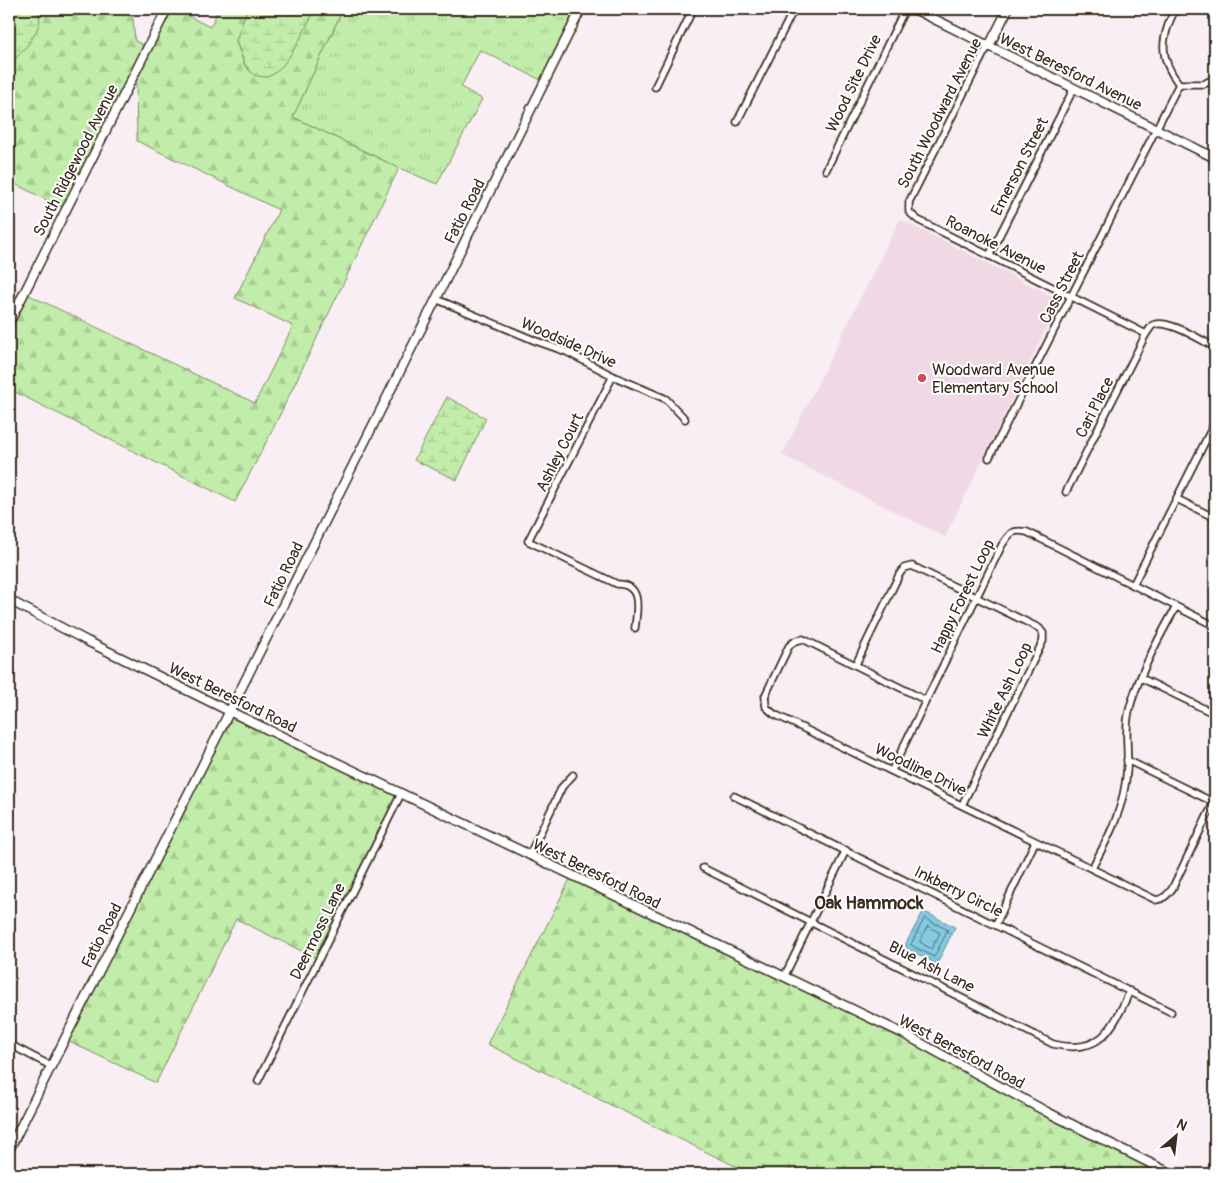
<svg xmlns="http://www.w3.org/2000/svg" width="1224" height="1183" viewBox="0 0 1224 1183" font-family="Pangolin,sans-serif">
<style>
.built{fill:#f0d9e5}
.grass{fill:url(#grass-tufts);stroke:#7e8b64}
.forest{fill:url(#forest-firs);stroke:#7e8b64}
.wetland{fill:url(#wetland-marsh);stroke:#7e8b64}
.water{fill:url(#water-ripples);stroke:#668b94}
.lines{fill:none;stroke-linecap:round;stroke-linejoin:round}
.shore{stroke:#576a6d;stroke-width:1}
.street-casing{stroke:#3b2a1e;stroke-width:9}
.secondary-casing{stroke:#3b2a1e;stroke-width:11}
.street{stroke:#fff;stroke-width:5.5}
.secondary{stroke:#fff;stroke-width:8}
.poi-dot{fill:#d1495b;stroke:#fff;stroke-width:2}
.labels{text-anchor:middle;stroke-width:4;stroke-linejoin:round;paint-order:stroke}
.street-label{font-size:16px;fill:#3b2a1e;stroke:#fff}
.poi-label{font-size:16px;fill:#3b2a1e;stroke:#fff;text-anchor:start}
.neighbourhood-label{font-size:18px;font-weight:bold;fill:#3b2a1e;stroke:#fff}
</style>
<defs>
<pattern id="grass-tufts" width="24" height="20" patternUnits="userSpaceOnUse" patternTransform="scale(1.25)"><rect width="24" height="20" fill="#c1eca9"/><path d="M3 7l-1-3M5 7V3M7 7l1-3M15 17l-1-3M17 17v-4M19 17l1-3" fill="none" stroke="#a7cb91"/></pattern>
<pattern id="forest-firs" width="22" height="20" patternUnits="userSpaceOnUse" patternTransform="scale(1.25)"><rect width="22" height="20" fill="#c1eca9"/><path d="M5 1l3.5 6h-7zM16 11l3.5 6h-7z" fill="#a7cb91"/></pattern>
<pattern id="wetland-marsh" width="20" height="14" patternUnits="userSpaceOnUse" patternTransform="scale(1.25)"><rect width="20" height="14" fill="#c1eca9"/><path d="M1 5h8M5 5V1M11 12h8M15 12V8" fill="none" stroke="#a7cb91"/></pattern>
<pattern id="water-ripples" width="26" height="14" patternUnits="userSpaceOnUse" patternTransform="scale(1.25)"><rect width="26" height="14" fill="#82cbe3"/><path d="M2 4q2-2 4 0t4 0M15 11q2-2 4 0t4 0" fill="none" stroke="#71aec2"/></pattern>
</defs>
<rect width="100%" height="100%" fill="#f8eef3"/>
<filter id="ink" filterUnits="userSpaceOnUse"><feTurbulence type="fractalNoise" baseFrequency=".02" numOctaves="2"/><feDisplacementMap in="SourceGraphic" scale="10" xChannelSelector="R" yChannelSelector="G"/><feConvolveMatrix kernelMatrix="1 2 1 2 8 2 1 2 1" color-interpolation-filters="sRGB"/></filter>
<g filter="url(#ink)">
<polygon class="built" points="900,219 1060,300 945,537 782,455"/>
<polygon class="grass" points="343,9 575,9 541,80 480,50 461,87 482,99 437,184 399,168 293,117"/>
<g class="forest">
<polygon points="37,9 132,9 135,41 145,46 63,208 9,181 9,65 23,50 40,14"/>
<polygon points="171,9 174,9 210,27 219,9 247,9 236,41 245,66 254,75 309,22 315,9 343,9 293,117 399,168 271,433 235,502 9,389 9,330 27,294 255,403 293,326 235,298 279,210 137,141 136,78"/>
<polygon points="232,716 397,795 316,958 236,919 156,1083 68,1041 92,990"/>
<polygon points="570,879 902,1038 1045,1115 1164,1174 751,1174 487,1044"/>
</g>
<g class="wetland">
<path d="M 9,9 L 37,9 C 48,27 21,53 9,65 Z"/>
<path d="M 247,9 L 315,9 C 307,25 285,75 266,77 C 262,77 257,76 254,75 L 245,65 L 236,41 Z"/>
<polygon points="447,397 486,418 457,480 414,460"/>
</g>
<polygon class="water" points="923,912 929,914 955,927 937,964 906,948 906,943"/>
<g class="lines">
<g class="shore">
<polygon points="925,918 948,930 934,957 911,945"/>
<polygon points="928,926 940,933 931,949 920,942"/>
</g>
<g class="street-casing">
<g id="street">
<path d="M 1175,9 C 1161,38 1158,57 1179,84"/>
<path d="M 989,46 L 984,53 L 909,202 L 909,212 L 918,220 L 1146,334 C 1148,332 1150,327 1153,325 C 1167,318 1202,341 1215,347"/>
<polyline points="1179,84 1204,84 1215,78"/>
<polyline points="655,87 693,9"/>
<polyline points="737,122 794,9"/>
<polyline points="826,170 905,9"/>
<polyline points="989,256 1074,88"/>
<polyline points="436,299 536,341 567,352 613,376 666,399 685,419"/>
<path d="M 613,376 L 528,541 L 617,584 C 643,584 637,610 635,628"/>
<polyline points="989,458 1179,84"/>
<polyline points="1066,492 1146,334"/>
<polyline points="1177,499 1215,518"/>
<polyline points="1133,585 1215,422"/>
<polyline points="856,664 899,575 904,568 912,566 1039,628 1043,633 1043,641 962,805"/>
<polyline points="1141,678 1215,714"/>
<path d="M 925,700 L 803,639 L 795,641 L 789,646 L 765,696 L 766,707 L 774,714 L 1156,900 C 1164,899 1167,895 1172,889 L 1214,802"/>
<polyline points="1127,760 1215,803"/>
<path d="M 892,770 L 1002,545 C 1010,533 1012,529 1027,532 L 1215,626"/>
<polyline points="734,796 1171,1012"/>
<polyline points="529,856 562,787 573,775"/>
<path d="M 703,868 L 1053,1044 C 1101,1056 1112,1029 1130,991"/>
<path d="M 1092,868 C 1110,835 1125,806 1127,768 C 1129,749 1124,731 1129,711 C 1137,678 1159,637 1176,607"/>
<polyline points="996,924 1035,842"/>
<polyline points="784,977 846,850"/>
<polyline points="9,1044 51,1066"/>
<polyline points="258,1081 401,794"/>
</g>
</g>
<g class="secondary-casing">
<g id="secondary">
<polyline points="914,9 1215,158"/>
<polyline points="989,46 1008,9"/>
<polyline points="9,323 167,9"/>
<polyline points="9,600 87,641 231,712 904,1034 1047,1112 1172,1174"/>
<path d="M 9,1150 C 201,770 391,390 581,9"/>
</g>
</g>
<use href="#street" class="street"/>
<use href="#secondary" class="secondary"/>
</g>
</g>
<circle class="poi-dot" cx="922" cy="378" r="5"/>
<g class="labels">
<g class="street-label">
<text transform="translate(1071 71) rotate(26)" y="6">West Beresford Avenue</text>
<text transform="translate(853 83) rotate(-64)" y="6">Wood Site Drive</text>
<text transform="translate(939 113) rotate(-63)" y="6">South Woodward Avenue</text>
<text transform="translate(75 160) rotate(-63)" y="6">South Ridgewood Avenue</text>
<text transform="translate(1019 166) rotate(-63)" y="6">Emerson Street</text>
<text transform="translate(464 211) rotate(-63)" y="6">Fatio Road</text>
<text transform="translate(996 244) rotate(27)" y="6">Roanoke Avenue</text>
<text transform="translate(1061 287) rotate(-63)" y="6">Cass Street</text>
<text transform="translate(569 342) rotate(24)" y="6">Woodside Drive</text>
<text transform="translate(1094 407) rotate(-63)" y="6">Cari Place</text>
<text transform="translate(559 452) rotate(-63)" y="6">Ashley Court</text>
<text transform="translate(283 574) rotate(-64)" y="6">Fatio Road</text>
<text transform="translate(962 596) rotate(-64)" y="6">Happy Forest Loop</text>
<text transform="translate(1004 690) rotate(-64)" y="6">White Ash Loop</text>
<text transform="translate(233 697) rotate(26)" y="6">West Beresford Road</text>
<text transform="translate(921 769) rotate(26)" y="6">Woodline Drive</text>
<text transform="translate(597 873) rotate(26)" y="6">West Beresford Road</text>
<text transform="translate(959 891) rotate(26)" y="6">Inkberry Circle</text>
<text transform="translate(317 931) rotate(-64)" y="6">Deermoss Lane</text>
<text transform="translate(101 935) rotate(-63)" y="6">Fatio Road</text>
<text transform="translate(932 966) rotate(27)" y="6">Blue Ash Lane</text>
<text transform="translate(962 1051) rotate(28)" y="6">West Beresford Road</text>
</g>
<g class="poi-label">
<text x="932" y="375">Woodward Avenue<tspan x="932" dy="18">Elementary School</tspan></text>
</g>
<g class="neighbourhood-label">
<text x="869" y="909">Oak Hammock</text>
</g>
</g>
<rect width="1224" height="1183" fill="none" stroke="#fff" stroke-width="30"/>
<rect x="15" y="15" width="1194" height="1153" fill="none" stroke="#3b2a1e" stroke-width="2" filter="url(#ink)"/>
<g transform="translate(1176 1136) rotate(28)" stroke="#ffffff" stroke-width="4" paint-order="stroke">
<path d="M0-4L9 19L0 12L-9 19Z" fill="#3b2a1e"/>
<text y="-8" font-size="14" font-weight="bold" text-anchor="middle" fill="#3b2a1e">N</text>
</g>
</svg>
